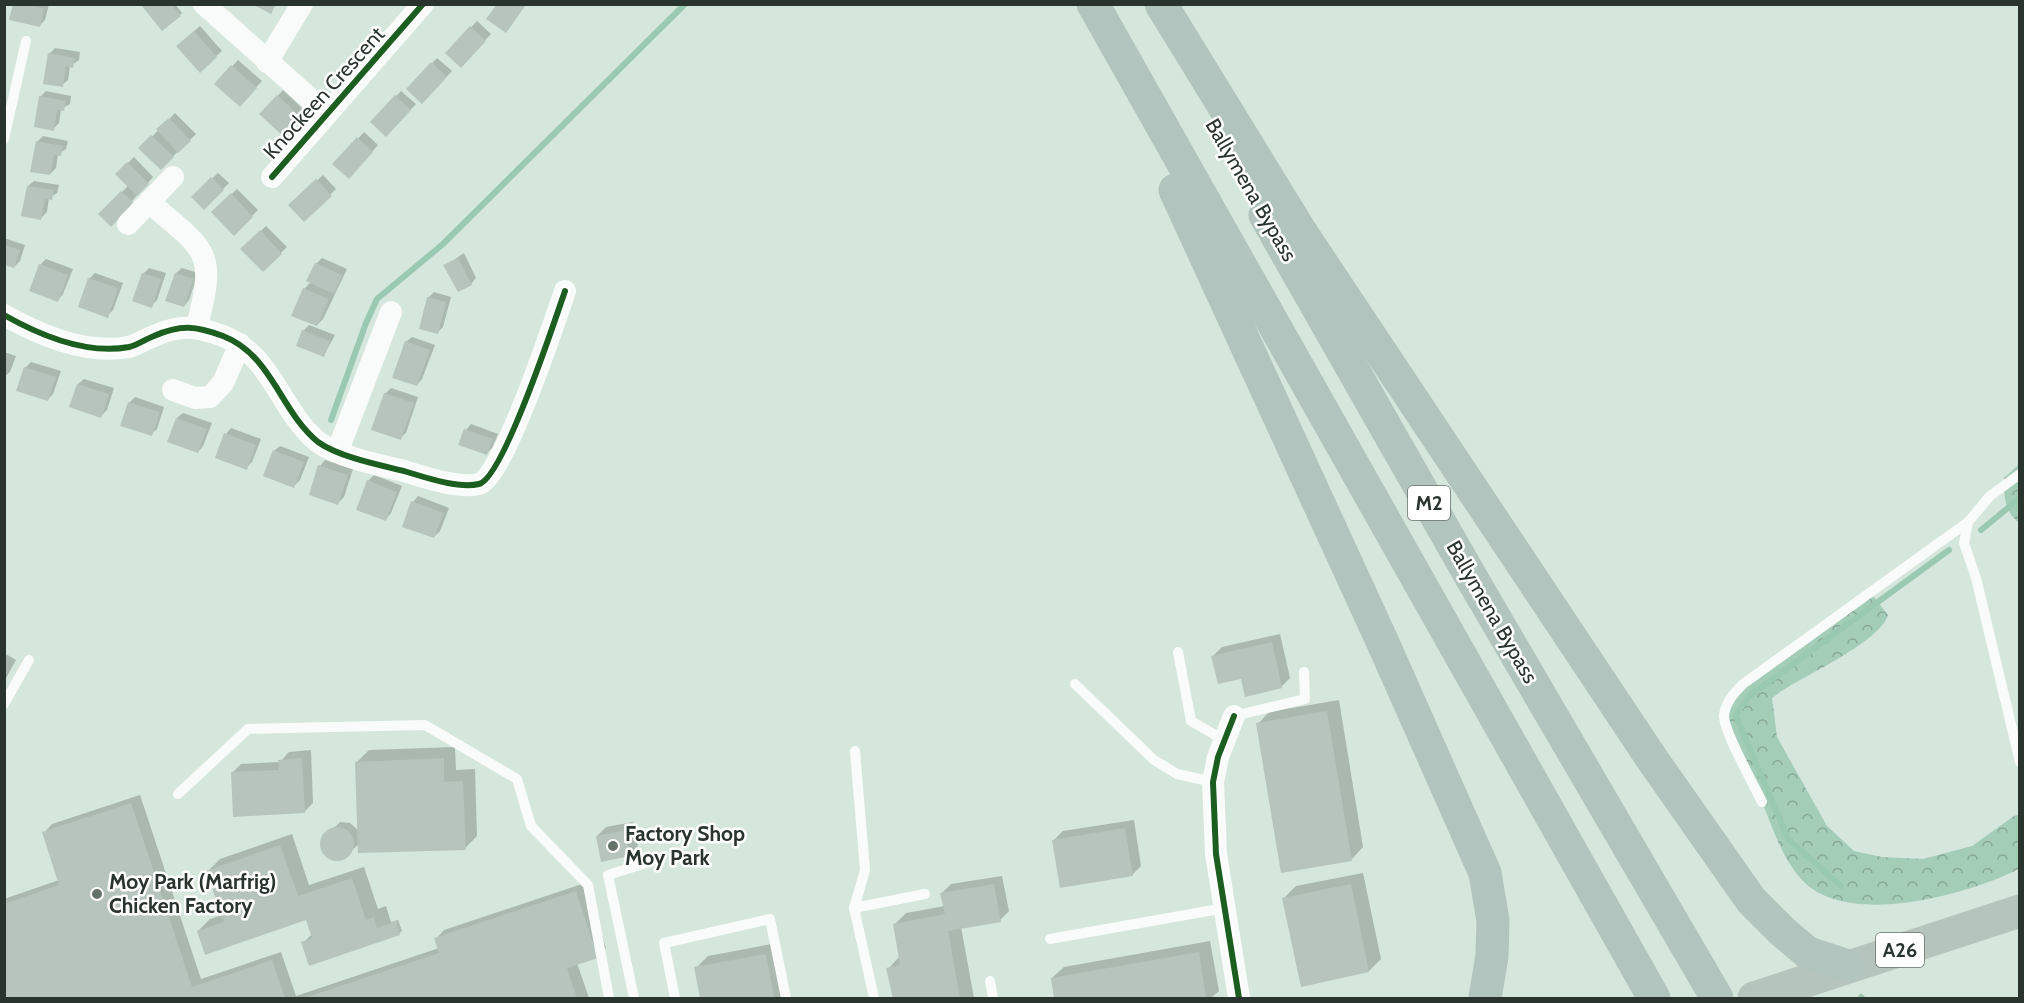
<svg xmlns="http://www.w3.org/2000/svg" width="2024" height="1003" viewBox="0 0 2024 1003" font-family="Cabin,sans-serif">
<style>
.forest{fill:url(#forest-crowns)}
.shadow{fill:#0003}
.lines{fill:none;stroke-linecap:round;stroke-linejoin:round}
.stream{stroke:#99c9b0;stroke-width:6}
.building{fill:#b7c4bd}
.service{stroke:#f9fbfa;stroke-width:10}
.minor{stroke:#f9fbfa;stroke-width:22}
.trunk{stroke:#b5c4bd;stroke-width:33}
.motorway{stroke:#b1c4bd;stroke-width:33}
.cycleway-casing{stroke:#fff;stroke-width:10}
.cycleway{stroke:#1b5e20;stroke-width:6}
.poi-dot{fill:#65726a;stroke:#fff;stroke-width:2}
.labels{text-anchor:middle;stroke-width:5;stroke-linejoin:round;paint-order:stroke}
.shield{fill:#fff;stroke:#68716c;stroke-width:1.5}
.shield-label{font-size:20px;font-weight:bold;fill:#28342d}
.street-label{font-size:21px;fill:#28342d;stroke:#fff}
.poi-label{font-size:21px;font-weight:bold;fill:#28342d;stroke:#fff;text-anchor:start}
</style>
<defs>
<pattern id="forest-crowns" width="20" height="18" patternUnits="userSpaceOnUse" patternTransform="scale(1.5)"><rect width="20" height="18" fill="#a4cdb8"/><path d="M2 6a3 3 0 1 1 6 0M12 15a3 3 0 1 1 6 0" fill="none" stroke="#86a796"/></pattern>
</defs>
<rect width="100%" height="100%" fill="#d5e6dc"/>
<g class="forest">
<path d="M 2019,464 L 2019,522 L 2018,522 C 2004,511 2004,495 2004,478 Z"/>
<path d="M 1865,595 L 1874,597 L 1888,615 C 1878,645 1798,677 1772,698 L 1777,737 L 1827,826 L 1854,851 L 1882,857 L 1923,859 L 1972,846 L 2014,816 L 2019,815 L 2019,869 C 1969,894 1848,929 1802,880 C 1781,857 1773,828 1761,800 C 1749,772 1736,744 1724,717 L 1731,696 Z"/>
</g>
<g class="shadow">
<polygon points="14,4 49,4 45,20 40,25"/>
<polygon points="146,4 175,4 182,13 180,15"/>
<polygon points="477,21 491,34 461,66 447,53"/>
<polygon points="200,26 222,51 216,56 184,40"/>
<polygon points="55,48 80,52 79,60 70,66 68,80 62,85 49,54"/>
<polygon points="437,58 452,71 422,102 408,89"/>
<polygon points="238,60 262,81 245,99 216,84"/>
<polygon points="283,90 305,111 283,134 261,114"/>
<polygon points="46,91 71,96 70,104 61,109 59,123 53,129 40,97"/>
<polygon points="401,91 416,104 386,135 372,122"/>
<polygon points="175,113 196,134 161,168 141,148"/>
<polygon points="364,132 378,145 349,177 335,164"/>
<polygon points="43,136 68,141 66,149 58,154 56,168 50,174 37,142"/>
<polygon points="134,157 153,177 111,225 100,214 128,186 117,174"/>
<polygon points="218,173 229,183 204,208 193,197"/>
<polygon points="323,175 336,189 304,220 291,205"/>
<polygon points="34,181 59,185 57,193 49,198 47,212 41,218 28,186"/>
<polygon points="237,189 258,210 234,234 213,212"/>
<polygon points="266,226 287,247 263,270 242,249"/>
<polygon points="4,238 25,245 20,261 14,267 4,264"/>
<polygon points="464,253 476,278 471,284 445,266"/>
<polygon points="322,258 347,269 323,319 317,325 304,289 311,282 316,264"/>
<polygon points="46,259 73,269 63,294 58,300 40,265"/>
<polygon points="149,268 166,273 157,300 151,306 143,274"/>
<polygon points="182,268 198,273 189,300 184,306 176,273"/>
<polygon points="95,273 123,283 113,310 107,316 89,279"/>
<polygon points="434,292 451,297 443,327 437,333 428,298"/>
<polygon points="309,325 335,335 324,355 303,331"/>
<polygon points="412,337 435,345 422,379 417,385 406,342"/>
<polygon points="4,352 16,356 10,372 4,377"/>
<polygon points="31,362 61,371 53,394 48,399 25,368"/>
<polygon points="84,379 114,388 107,410 101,416 71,406 78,384"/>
<polygon points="391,388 418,397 406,433 400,438 385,394"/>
<polygon points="135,397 164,407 157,429 151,434 129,403"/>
<polygon points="183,413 212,423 203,446 198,452 177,418"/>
<polygon points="471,424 498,434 492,448 486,454 466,430"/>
<polygon points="231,428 261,439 252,462 246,468 226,434"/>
<polygon points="280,446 309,457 300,480 294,486 274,451"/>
<polygon points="325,460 353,469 344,497 338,503 320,466"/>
<polygon points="374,475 402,486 391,513 386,519 368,481"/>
<polygon points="418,496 449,508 440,531 434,537 413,502"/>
<polygon points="1280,634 1290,678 1281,687 1242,677 1213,656 1222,647"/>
<polygon points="4,653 16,660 4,682"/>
<polygon points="1339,700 1363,847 1352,859 1258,724 1269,712"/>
<polygon points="455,747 456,770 475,769 477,836 465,848 360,843 343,858 333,859 323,849 323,839 340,822 350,823 359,831 357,762 369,750"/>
<polygon points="311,750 313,803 304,812 232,773 241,764 280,762 289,752"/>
<polygon points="140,795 201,979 281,952 296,996 439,948 436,939 444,930 585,883 606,948 598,956 577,963 589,998 4,998 4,899 59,880 44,833 52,824"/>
<polygon points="1134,820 1141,866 1132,875 1054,840 1063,831"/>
<polygon points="633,822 638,846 629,855 597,836 606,827"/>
<polygon points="292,834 309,885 364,867 378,909 386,906 391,922 398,920 402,931 399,933 303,943 312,934 307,919 198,931 210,919 223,915 208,871 220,859"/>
<polygon points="1363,873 1381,959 1369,971 1284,898 1296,886"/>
<polygon points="1002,876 1009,911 1000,920 961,927 974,998 893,998 888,969 900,956 894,925 906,913 945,906 942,893 951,884"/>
<polygon points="1210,941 1219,991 1211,998 1056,998 1052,978 1064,967"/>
<polygon points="777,943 787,998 701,998 696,968 708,956"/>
</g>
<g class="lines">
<g class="stream">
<polyline points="331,420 366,323 377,299 443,244 685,4"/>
<polyline points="1981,530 2020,498"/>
<polyline points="1841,886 1788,839 1736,716 1748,697 1949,550"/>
<polyline points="1861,997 1862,998"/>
</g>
</g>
<g class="building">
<polygon points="13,4 44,8 40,27 9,20"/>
<polygon points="144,4 171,4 181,16 162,31 142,6"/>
<polygon points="252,4 276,4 271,14"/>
<polygon points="497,4 525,6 506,33 486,19"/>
<polygon points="470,26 486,41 461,68 445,53"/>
<polygon points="194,31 217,57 200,73 176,46"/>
<polygon points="48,53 75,58 73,68 66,66 63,87 43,84"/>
<polygon points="431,62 447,77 422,104 406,89"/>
<polygon points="231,65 257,88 240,107 214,84"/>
<polygon points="277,95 301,117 283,136 259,114"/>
<polygon points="395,95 411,110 386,137 370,122"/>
<polygon points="39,96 66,101 64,111 57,110 54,131 34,127"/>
<polygon points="169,118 191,141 178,153 156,129"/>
<polygon points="151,135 174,157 161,170 138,148"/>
<polygon points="357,137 373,152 349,179 332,164"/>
<polygon points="36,141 63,146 61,156 54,155 50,175 30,172"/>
<polygon points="127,162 149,184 137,196 115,174"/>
<polygon points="211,177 224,190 204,210 191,197"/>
<polygon points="316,179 332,196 304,222 288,205"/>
<polygon points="27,186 54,190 52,200 45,199 41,220 21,216"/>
<polygon points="121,191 134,203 111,227 98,214"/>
<polygon points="231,193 253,217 234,236 211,212"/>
<polygon points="260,230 282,254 263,272 240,249"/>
<polygon points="4,245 20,250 14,268 4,265"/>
<polygon points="458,258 472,285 458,292 443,265"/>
<polygon points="315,263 342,275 334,294 306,281"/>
<polygon points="39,264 68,275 58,302 29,291"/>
<polygon points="142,273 161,279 152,308 132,301"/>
<polygon points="175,273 194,279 184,307 165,301"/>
<polygon points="88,278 118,288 108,318 78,307"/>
<polygon points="303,288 329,299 317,326 291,316"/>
<polygon points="427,297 446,302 438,334 419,329"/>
<polygon points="302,330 330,341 324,357 296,346"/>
<polygon points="405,341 430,350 417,386 392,378"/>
<polygon points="24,367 56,377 48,401 16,391"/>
<polygon points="77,384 109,394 101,418 69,407"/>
<polygon points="384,393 414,403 401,440 371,430"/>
<polygon points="128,402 160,412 152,436 120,426"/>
<polygon points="176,418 207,429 198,453 167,442"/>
<polygon points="464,429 493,439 487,455 458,445"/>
<polygon points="224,433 256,445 247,470 215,458"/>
<polygon points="273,450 304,462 294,488 263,476"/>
<polygon points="318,465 348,475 338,505 309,495"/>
<polygon points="367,480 397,492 386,521 356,510"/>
<polygon points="411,501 444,513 434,538 402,527"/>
<polygon points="1272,642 1282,688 1245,697 1241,679 1218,684 1211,656"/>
<polygon points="1327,711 1352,861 1281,873 1256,723"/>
<polygon points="302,758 305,813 233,817 231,772 279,770 278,760"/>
<polygon points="444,758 444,782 463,781 466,850 358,853 355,762"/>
<polygon points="131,803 192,987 272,960 285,998 4,998 4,904 59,885 42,832"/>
<circle cx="337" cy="844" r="17"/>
<polygon points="1125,828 1133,876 1060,888 1052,840"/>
<polygon points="625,830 630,856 601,862 596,836"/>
<polygon points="280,845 298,896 352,878 366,920 374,917 377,928 396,921 400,935 309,966 301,942 312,938 306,920 205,955 197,931 224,922 206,871"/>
<polygon points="994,884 1001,922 948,931 960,998 893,998 886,968 900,965 893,924 945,914 940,893"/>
<polygon points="1351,884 1369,972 1301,987 1282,898"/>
<polygon points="576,891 598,958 567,968 577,998 304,998 439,953 434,938"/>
<polygon points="1199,952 1206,998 1054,998 1051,978"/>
<polygon points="766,954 774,998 700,998 694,967"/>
</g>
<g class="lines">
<g class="service">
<polyline points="4,139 26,41"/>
<polyline points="2020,474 1990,496 1968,522 1964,543 1976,578 2020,762"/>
<polyline points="1178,652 1191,721 1224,740"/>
<polyline points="1075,684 1154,760 1177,774 1213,782"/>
<polyline points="4,704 29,660"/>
<polyline points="1234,716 1305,699 1304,672"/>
<polyline points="178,794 248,729 425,725 517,779 531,826 588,885 609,998"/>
<path d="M 1762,802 C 1754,785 1724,732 1724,716 C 1725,703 1734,693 1743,684 L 1968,522"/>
<polyline points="854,908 865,870 855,751"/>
<polyline points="1050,939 1225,908"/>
<polyline points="990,981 993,998"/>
<polyline points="634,998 608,875 643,864"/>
<polyline points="675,998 664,943 770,919 786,998"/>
<polyline points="874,998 854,908 925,894"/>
</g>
<g class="minor">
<polyline points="204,4 327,114"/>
<polyline points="267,62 302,4"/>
<polyline points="272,177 423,4"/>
<path d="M 149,202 C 206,252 217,249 197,326"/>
<polyline points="128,224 173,177"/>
<path d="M 4,315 C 41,336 86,355 129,347 C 137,345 146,339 154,336 C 181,324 196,326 223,336 C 272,355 280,411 318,442 C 339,457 379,465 404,471 C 424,477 458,489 479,484 C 503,478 555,320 565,291"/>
<polyline points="173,390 195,398 210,397 223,383 240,344"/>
<polyline points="338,450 391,312"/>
<polyline points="1234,716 1218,757 1213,782 1216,854 1239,998"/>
</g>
<polyline class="trunk" points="1754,998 2020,911"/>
<g class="motorway">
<polyline points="1093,4 1654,998"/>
<polyline points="1161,4 1301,232 1652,759 1751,900 1782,931 1808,953 1848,966"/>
<polyline points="1175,190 1383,643 1485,873 1493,921 1492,956 1485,998"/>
<polyline points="1265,215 1471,577 1717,998"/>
</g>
<g class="cycleway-casing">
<g id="cycleway">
<polyline points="272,177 423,4"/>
<path d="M 4,315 C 41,336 86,355 129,347 C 137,345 146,339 154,336 C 181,324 196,326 223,336 C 272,355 280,411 318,442 C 339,457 379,465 404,471 C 424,477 458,489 479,484 C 503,478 555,320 565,291"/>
<polyline points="1234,716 1218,757 1213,782 1216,854 1239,998"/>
</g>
</g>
<use href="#cycleway" class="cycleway"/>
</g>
<g class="poi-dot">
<circle cx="613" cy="846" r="6"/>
<circle cx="97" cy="894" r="6"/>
</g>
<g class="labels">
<g class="shield">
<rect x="1408" y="486" width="42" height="34" rx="4.5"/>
<rect x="1876" y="933" width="48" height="34" rx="4.5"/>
</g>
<g class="shield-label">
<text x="1429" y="510">M2</text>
<text x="1900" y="957">A26</text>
</g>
<g class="street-label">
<text transform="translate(324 93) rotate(-48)" y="7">Knockeen Crescent</text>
<text transform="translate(1251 190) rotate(60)" y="7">Ballymena Bypass</text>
<text transform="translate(1492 612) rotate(60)" y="7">Ballymena Bypass</text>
</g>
<g class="poi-label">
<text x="625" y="841">Factory Shop<tspan x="625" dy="24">Moy Park</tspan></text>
<text x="109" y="889">Moy Park (Marfrig)<tspan x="109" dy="24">Chicken Factory</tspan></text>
</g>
</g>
<rect width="2024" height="1003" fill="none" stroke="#28342d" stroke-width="12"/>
</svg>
